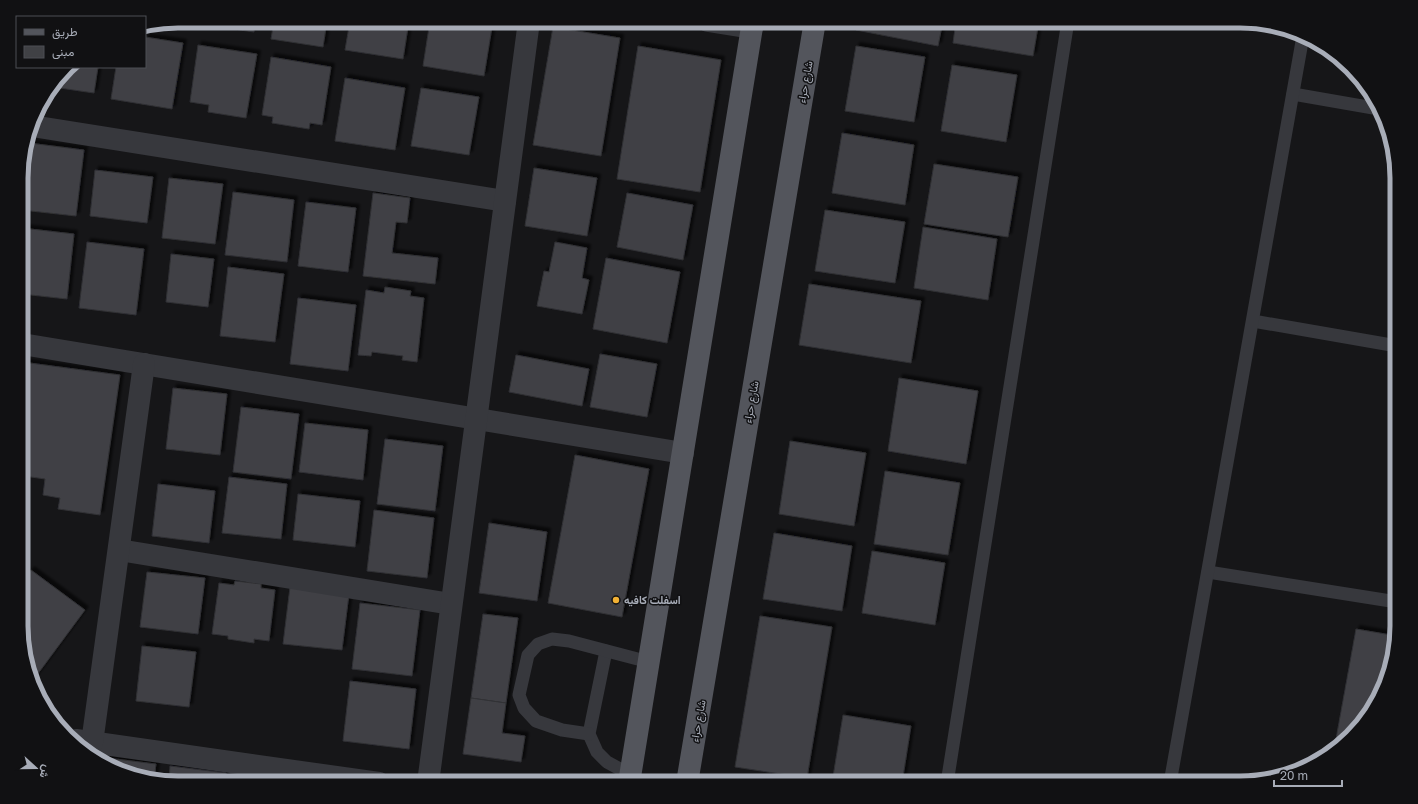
<svg xmlns="http://www.w3.org/2000/svg" width="1418" height="804" viewBox="0 0 1418 804" font-family="'Golos Text',Vazirmatn,sans-serif">
<style>
.building{fill:#404145;stroke:#303034;filter:url(#shadow)}
.lines{fill:none;stroke-linecap:round;stroke-linejoin:round}
.service{stroke:#37383d;stroke-width:13}
.minor{stroke:#37383d;stroke-width:22}
.tertiary{stroke:#37383d;stroke-width:22}
.primary{stroke:#53555c;stroke-width:22}
.poi-dot{fill:#f2b134;stroke:#111113;stroke-width:1.5}
.labels{text-anchor:middle;stroke-width:3;stroke-linejoin:round;paint-order:stroke}
.street-label{font-size:11px;fill:#a8adb8;stroke:#111113}
.poi-label{font-size:11px;font-weight:bold;fill:#a8adb8;stroke:#111113;text-anchor:start}
.rim{fill:none;stroke:#a8adb8;stroke-width:5}
</style>
<defs>
<filter id="shadow"><feDropShadow dx="3.5" dy="-3.5" stdDeviation="1" flood-color="#0009"/></filter>
</defs>
<rect width="100%" height="100%" fill="#161618"/>
<g class="building">
<polygon points="200,21 255,21 254,32 200,24"/>
<polygon points="274,21 327,21 323,47 271,39"/>
<polygon points="350,21 409,21 403,59 345,50"/>
<polygon points="430,21 493,21 484,76 423,66"/>
<polygon points="858,21 943,21 938,46 856,30"/>
<polygon points="956,21 1039,21 1033,56 953,43"/>
<polygon points="553,27 620,38 601,156 533,145"/>
<polygon points="145,37 183,43 172,109 111,99 116,67 145,67"/>
<polygon points="198,45 257,54 246,118 208,112 209,105 190,102"/>
<polygon points="638,46 721,60 700,192 617,179"/>
<polygon points="856,46 925,57 914,122 845,111"/>
<polygon points="271,57 331,67 322,125 310,123 309,129 272,123 273,117 262,115"/>
<polygon points="952,65 1017,75 1006,142 941,131"/>
<polygon points="69,67 98,67 94,93 53,87"/>
<polygon points="345,78 405,88 395,150 335,141"/>
<polygon points="421,88 479,97 469,155 411,146"/>
<polygon points="842,133 914,145 905,205 832,193"/>
<polygon points="29,143 84,150 76,216 22,210"/>
<polygon points="934,164 1018,177 1008,237 924,224"/>
<polygon points="534,168 597,178 587,236 525,226"/>
<polygon points="95,170 153,177 147,223 90,216"/>
<polygon points="169,178 223,184 215,244 162,238"/>
<polygon points="233,192 294,200 287,262 225,255"/>
<polygon points="373,193 410,198 407,223 396,222 392,253 438,258 435,284 363,276"/>
<polygon points="627,193 693,205 683,260 617,247"/>
<polygon points="306,202 356,208 348,272 298,266"/>
<polygon points="825,210 905,222 895,283 815,271"/>
<polygon points="923,227 997,239 988,300 914,288"/>
<polygon points="22,228 74,234 67,299 22,294"/>
<polygon points="87,242 144,249 136,315 79,308"/>
<polygon points="555,242 587,248 582,278 589,280 582,314 537,306 544,271 549,272"/>
<polygon points="171,254 214,259 208,307 166,302"/>
<polygon points="606,258 680,272 667,343 593,329"/>
<polygon points="228,267 284,274 275,342 220,336"/>
<polygon points="809,284 921,301 911,363 799,345"/>
<polygon points="385,287 411,291 410,296 424,298 417,362 402,360 403,356 372,352 371,356 358,355 366,290 384,293"/>
<polygon points="298,298 356,305 348,371 290,364"/>
<polygon points="600,354 657,364 647,417 590,407"/>
<polygon points="516,355 589,369 582,406 509,392"/>
<polygon points="22,362 120,375 100,515 58,509 60,498 43,495 45,479 24,476 25,469 22,469"/>
<polygon points="899,378 978,391 966,464 888,451"/>
<polygon points="173,388 227,394 220,455 166,449"/>
<polygon points="241,407 299,414 291,479 233,472"/>
<polygon points="305,423 368,430 363,480 299,472"/>
<polygon points="385,439 443,446 435,511 377,504"/>
<polygon points="790,441 866,453 854,526 779,514"/>
<polygon points="575,455 649,469 622,617 548,603"/>
<polygon points="885,471 960,483 948,555 874,544"/>
<polygon points="229,477 287,484 281,539 222,533"/>
<polygon points="158,484 215,491 209,543 152,536"/>
<polygon points="298,494 360,501 355,547 293,540"/>
<polygon points="374,510 434,518 427,578 367,571"/>
<polygon points="489,523 547,532 537,601 479,593"/>
<polygon points="774,533 852,546 842,611 763,599"/>
<polygon points="872,551 945,563 935,625 862,613"/>
<polygon points="31,570 85,610 34,679 22,647 22,581"/>
<polygon points="147,572 205,578 198,634 140,627"/>
<polygon points="235,581 261,584 261,588 275,590 269,641 254,639 254,643 228,639 228,636 212,634 219,583 234,585"/>
<polygon points="290,587 349,594 342,650 283,644"/>
<polygon points="360,603 420,610 412,676 352,669"/>
<polygon points="483,614 518,618 506,703 471,698"/>
<polygon points="760,616 832,627 807,778 735,767"/>
<polygon points="1356,629 1397,636 1376,704 1334,750"/>
<polygon points="142,646 196,652 189,707 136,701"/>
<polygon points="350,681 416,689 409,749 343,741"/>
<polygon points="471,698 506,703 502,733 525,736 521,762 463,754"/>
<polygon points="843,715 911,726 902,783 832,783"/>
<polygon points="99,757 156,764 154,780 137,778 100,762"/>
<polygon points="170,766 226,773 225,783 169,782"/>
<polygon points="241,776 300,783 240,783"/>
</g>
<g class="lines">
<g class="service">
<polyline points="1293,94 1379,109"/>
<polyline points="1253,321 1397,346"/>
<polyline points="1208,572 1397,602"/>
<polyline points="606,651 589,734 597,752 607,762 631,775"/>
<polyline points="589,734 562,730 536,721 524,708 519,695 528,655 538,644 552,639 569,641 649,662"/>
<polyline points="947,783 1068,21"/>
<polyline points="1170,783 1303,36"/>
</g>
<g class="minor">
<polyline points="708,21 752,28"/>
<polyline points="32,126 505,201"/>
<polyline points="22,344 683,453"/>
<polyline points="119,550 451,604"/>
<polyline points="76,740 379,783"/>
<polyline points="92,743 144,364"/>
</g>
<polyline class="tertiary" points="428,783 529,21"/>
<g class="primary">
<polyline points="629,783 753,21"/>
<polyline points="687,783 815,21"/>
</g>
</g>
<circle class="poi-dot" cx="616" cy="600" r="4"/>
<g class="labels">
<g class="street-label">
<text transform="translate(805 82) rotate(-80)" y="4">شارع حراء</text>
<text transform="translate(751 402) rotate(-80)" y="4">شارع حراء</text>
<text transform="translate(698 721) rotate(-80)" y="4">شارع حراء</text>
</g>
<g class="poi-label">
<text x="624" y="604">اسفلت كافيه</text>
</g>
</g>
<path d="M0 0H1418V804H0ZM178 28H1240A150 150 0 0 1 1390 178V626A150 150 0 0 1 1240 776H178A150 150 0 0 1 28 626V178A150 150 0 0 1 178 28Z" fill="#111113" fill-rule="evenodd"/>
<path class="rim" d="M178 28H1240A150 150 0 0 1 1390 178V626A150 150 0 0 1 1240 776H178A150 150 0 0 1 28 626V178A150 150 0 0 1 178 28Z"/>
<rect x="16" y="16" width="130" height="52" fill="#111113" stroke="#4d4f55"/>
<rect x="24" y="29" width="20" height="6" fill="#53555c" stroke="#4d4f55"/>
<text x="52" y="36" font-size="12" fill="#a8adb8">طريق</text>
<rect x="24" y="46" width="20" height="12" fill="#404145" stroke="#4d4f55"/>
<text x="52" y="56" font-size="12" fill="#a8adb8">مبنى</text>
<g transform="translate(36 768) rotate(111)" stroke="#111113" stroke-width="3" paint-order="stroke">
<path d="M0-3L7 15L0 10L-7 15Z" fill="#a8adb8"/>
<text y="-6" font-size="11" font-weight="bold" text-anchor="middle" fill="#a8adb8">ش</text>
</g>
<path d="M1274 780v6h68v-6" fill="none" stroke="#a8adb8" stroke-width="2"/>
<text x="1280" y="780" font-size="12" fill="#a8adb8" stroke="#111113" stroke-width="3" paint-order="stroke">20 m</text>
</svg>
